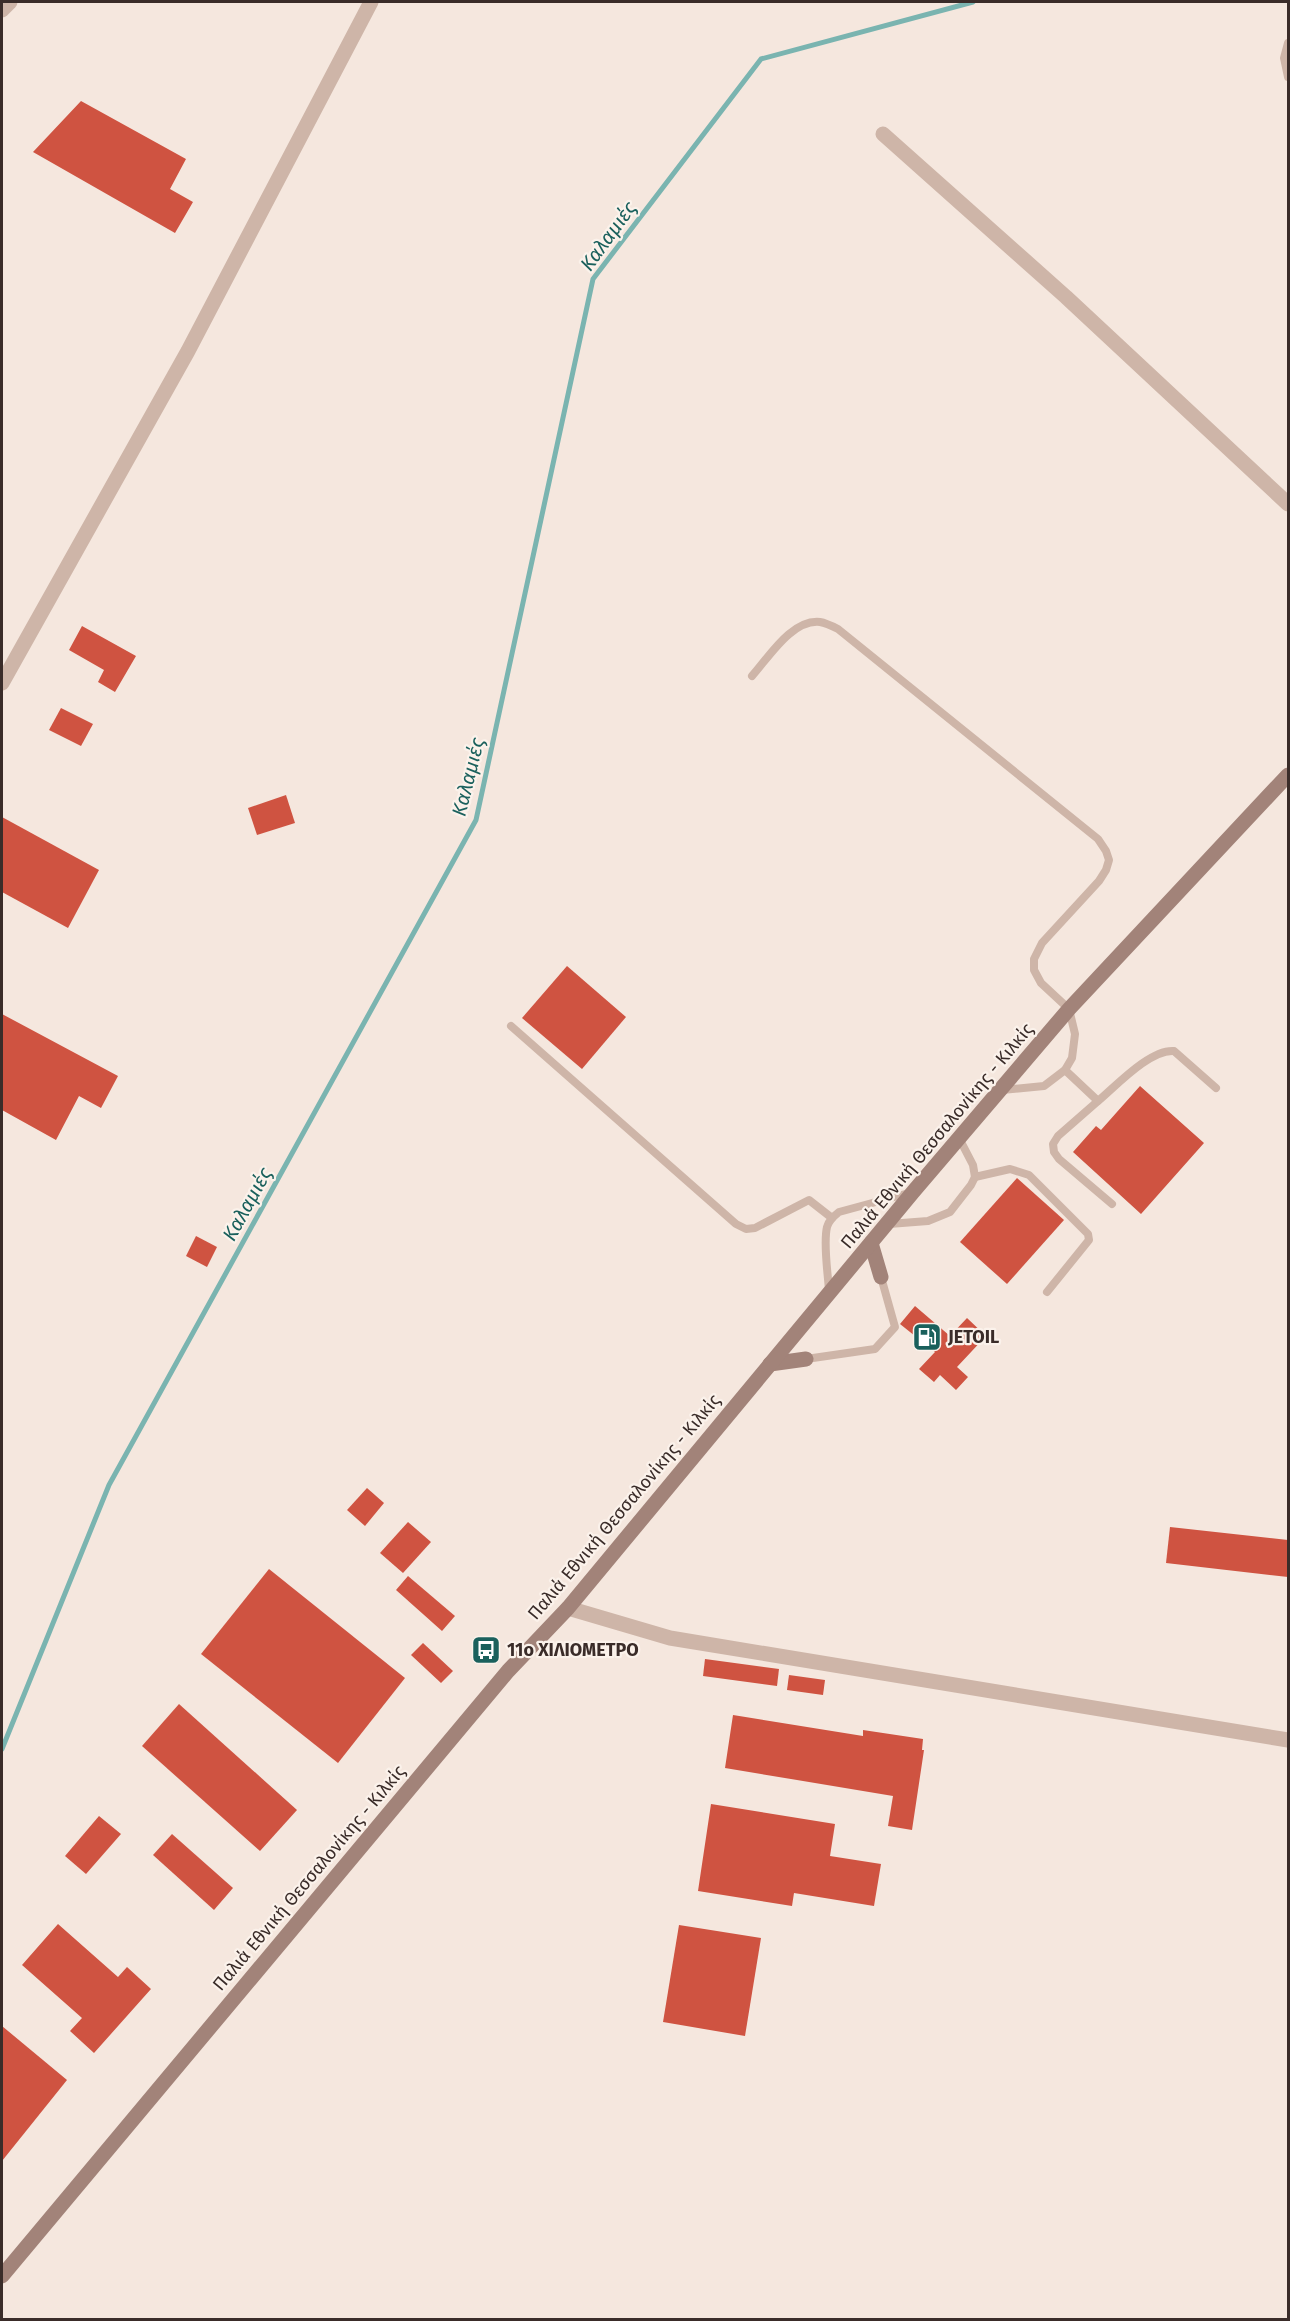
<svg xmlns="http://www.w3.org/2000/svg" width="1290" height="2321" viewBox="0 0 1290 2321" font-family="'Fira Sans',sans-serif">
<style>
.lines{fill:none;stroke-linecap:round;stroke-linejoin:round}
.stream{stroke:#7ab4b0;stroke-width:5}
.building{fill:#cf5341}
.service{stroke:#ceb5a8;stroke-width:8}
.minor{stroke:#ceb5a8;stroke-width:15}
.secondary{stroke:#a28379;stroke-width:15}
.labels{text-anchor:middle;stroke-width:4.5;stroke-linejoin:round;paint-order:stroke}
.street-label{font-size:18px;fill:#3a2c29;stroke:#fbf2eb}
.poi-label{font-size:18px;font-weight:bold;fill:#3a2c29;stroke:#fbf2eb;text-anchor:start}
.water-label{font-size:20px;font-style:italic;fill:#1a605c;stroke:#fbf2eb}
</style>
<rect width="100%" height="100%" fill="#f5e7de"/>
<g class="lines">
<polyline class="stream" points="2,1749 109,1485 476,820 593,279 761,59 973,2"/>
</g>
<g class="building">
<polygon points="81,101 186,159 170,189 193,202 175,233 33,152"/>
<polygon points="82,626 136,656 115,692 98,682 104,670 69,650"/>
<polygon points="61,708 93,724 81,746 49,730"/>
<polygon points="286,795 295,823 257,835 248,808"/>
<polygon points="2,817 99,870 68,928 2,892"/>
<polygon points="567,966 626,1017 582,1069 522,1018"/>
<polygon points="2,1014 118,1076 101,1108 79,1096 56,1140 2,1110"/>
<polygon points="1140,1086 1204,1143 1141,1214 1073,1152 1096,1126 1101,1130"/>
<polygon points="1017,1178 1064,1220 1007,1284 960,1242"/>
<polygon points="196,1236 217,1247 207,1267 186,1256"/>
<polygon points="915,1306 950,1336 967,1318 986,1336 957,1367 968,1377 956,1390 940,1375 934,1382 919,1369 935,1352 900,1324"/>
<polygon points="367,1488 384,1503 365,1526 347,1510"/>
<polygon points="408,1522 431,1542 403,1573 380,1553"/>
<polygon points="1170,1527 1288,1540 1288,1577 1166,1563"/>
<polygon points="269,1569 405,1678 338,1763 201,1654"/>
<polygon points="408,1576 455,1616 442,1631 396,1590"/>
<polygon points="423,1643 453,1671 441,1683 411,1655"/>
<polygon points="705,1659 779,1669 777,1686 703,1676"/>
<polygon points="789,1675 825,1680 823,1695 787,1690"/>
<polygon points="179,1704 297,1810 260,1851 142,1746"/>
<polygon points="733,1715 863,1736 863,1730 923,1739 922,1750 924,1750 912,1830 888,1826 893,1796 725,1768"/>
<polygon points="711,1804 835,1824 830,1856 881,1864 874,1906 794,1893 792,1906 698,1891"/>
<polygon points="99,1816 121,1834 86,1874 65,1856"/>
<polygon points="172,1834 233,1888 214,1910 153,1855"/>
<polygon points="58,1924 118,1977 127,1967 151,1989 94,2053 70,2031 82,2018 22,1965"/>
<polygon points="679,1925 761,1938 745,2036 663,2022"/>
<polygon points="2,2026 67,2080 2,2161"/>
</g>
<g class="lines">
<g class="service">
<polyline points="1288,43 1284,58 1288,77"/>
<path d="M 752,676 C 769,657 792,619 820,622 C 826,623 832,626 838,629 L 1098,839 L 1106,851 L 1109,860 L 1106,870 L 1099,881 L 1042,943 L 1034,959 L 1034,970 L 1041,983 L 1069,1009 L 1075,1034 L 1072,1058 L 1065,1070 L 1044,1086 L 1002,1090"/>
<polyline points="511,1026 736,1224 746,1229 755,1228 809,1200 832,1218"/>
<polyline points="1065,1070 1098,1101 1058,1136 1053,1144 1054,1152 1059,1159 1112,1204"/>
<path d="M 1098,1101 C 1116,1086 1150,1049 1174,1051 L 1216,1088"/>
<polyline points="975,1177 1010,1169 1029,1175 1088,1234 1089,1240 1047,1292"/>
<polyline points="889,1224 928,1221 950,1212 971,1185 975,1177 973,1165 959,1138"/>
<path d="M 829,1291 C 828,1273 823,1244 827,1227 C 829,1220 834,1216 839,1212 L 909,1193"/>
<polyline points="806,1359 875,1349 895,1327 881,1277"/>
</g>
<g class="minor">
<polyline points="2,10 10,2"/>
<polyline points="883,134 1066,297 1288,504"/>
<polyline points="2,683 188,351 371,2"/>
<polyline points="568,1608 670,1638 1288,1740"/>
</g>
<g class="secondary">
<polyline points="871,1243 881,1277"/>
<polyline points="770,1364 806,1359"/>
<polyline points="2,2276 508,1671 568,1608 913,1192 1069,1009 1288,775"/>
</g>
</g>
<defs>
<g id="fuel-square" transform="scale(1.5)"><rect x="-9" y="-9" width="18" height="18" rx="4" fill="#1a605c" stroke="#fbf2eb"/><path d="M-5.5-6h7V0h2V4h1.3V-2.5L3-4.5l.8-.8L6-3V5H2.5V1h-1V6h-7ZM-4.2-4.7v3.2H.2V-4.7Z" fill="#fff"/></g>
<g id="bus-square" transform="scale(1.5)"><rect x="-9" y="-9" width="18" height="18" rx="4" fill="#1a605c" stroke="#fbf2eb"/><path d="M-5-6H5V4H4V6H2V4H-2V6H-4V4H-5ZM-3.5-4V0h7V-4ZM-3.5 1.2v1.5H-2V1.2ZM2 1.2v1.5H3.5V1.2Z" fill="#fff"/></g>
</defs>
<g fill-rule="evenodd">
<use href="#fuel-square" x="927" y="1337"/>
<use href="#bus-square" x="486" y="1650"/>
</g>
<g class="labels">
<g class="street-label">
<text transform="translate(937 1136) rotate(-50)" y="6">Παλιά Εθνική Θεσσαλονίκης - Κιλκίς</text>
<text transform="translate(624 1507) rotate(-50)" y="6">Παλιά Εθνική Θεσσαλονίκης - Κιλκίς</text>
<text transform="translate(309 1878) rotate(-50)" y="6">Παλιά Εθνική Θεσσαλονίκης - Κιλκίς</text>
</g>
<g class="poi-label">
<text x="948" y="1343">JETOIL</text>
<text x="507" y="1656">11ο ΧΙΛΙΟΜΕΤΡΟ</text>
</g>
<g class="water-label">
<text transform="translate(608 236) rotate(-54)" y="7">Καλαμιές</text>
<text transform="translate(468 777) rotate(-76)" y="7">Καλαμιές</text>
<text transform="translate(247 1204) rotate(-61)" y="7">Καλαμιές</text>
</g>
</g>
<rect width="1290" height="2321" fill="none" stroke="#3a2c29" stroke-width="6"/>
</svg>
